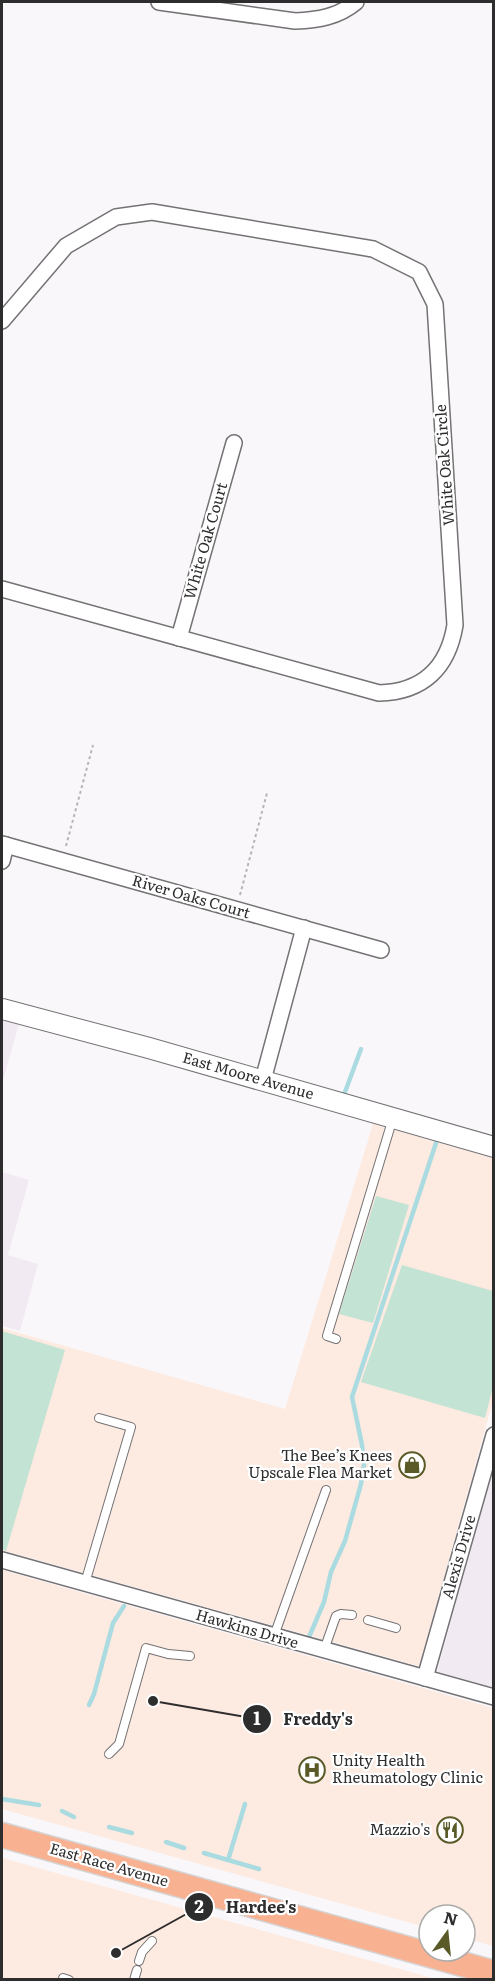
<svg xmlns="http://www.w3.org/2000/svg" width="495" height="1981" viewBox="0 0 495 1981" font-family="Literata,serif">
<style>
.commercial{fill:#fdeae0}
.built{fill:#f2eaf3}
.green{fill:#c3e3d4}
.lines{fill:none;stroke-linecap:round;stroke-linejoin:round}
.stream{stroke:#aadbe1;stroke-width:4.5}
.service-casing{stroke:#747274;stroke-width:10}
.minor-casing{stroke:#747274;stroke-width:18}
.tertiary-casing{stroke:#747274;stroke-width:22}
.primary-casing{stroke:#d5d5d5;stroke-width:27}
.path{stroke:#b6b4b6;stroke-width:2;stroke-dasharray:3 3;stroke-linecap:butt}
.service{stroke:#fff;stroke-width:8}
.minor{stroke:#fff;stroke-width:15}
.tertiary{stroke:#fff;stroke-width:20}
.primary{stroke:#f8b292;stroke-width:24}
.labels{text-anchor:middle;stroke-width:4.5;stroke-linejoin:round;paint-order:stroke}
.street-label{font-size:15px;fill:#2e2d2e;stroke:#fff}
.poi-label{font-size:15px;fill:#2e2d2e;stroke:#fff;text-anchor:end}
.leader{fill:none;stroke:#2e2d2e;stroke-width:2}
.callout-dot{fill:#2e2d2e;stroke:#fff;stroke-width:2}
.mark-label{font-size:18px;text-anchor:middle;font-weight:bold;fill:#fff}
.callout-label{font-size:16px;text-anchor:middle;font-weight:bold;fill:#2e2d2e;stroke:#fff;stroke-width:4.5;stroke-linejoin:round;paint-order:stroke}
</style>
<rect width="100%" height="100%" fill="#faf7fa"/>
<g class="commercial">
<polygon points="373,1124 493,1158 493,1401 419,1666 2,1550 2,1328 285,1409"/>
<polygon points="2,1570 493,1708 493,1946 465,1938 465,1915 429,1915 429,1928 2,1809"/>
<polygon points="2,1858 436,1979 2,1979"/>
</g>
<g class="built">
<polygon points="2,1019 19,1024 2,1084"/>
<polygon points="2,1172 29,1180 8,1255 38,1264 20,1331 2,1326"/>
<polygon points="493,1468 494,1688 493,1688 437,1672"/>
</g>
<g class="green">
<polygon points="376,1196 409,1205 373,1323 339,1314"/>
<polygon points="402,1265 493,1291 493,1387 485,1418 361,1382"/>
<polygon points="2,1331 65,1350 6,1551 2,1549"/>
</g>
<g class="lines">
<g class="stream">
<polyline points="345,1092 361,1049"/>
<polyline points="309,1637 324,1602 331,1572 345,1541 361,1484 364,1465 362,1445 352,1397 436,1143"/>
<polyline points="89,1705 94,1694 113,1623 124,1606"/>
<polyline points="2,1799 39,1805"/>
<polyline points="62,1811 74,1817"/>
<polyline points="109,1827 132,1833"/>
<polyline points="166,1842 184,1848"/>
<polyline points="204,1853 259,1869"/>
<polyline points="228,1860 245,1804"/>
</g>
<g class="service-casing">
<g id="service">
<polyline points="336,1339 327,1336 393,1118"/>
<polyline points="85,1583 131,1427 99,1418"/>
<polyline points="368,1620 396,1628"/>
<polyline points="274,1636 326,1490"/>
<polyline points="324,1650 336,1616 341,1614 352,1615"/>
<polyline points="109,1754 119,1744 146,1648 168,1654 190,1656"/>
<polyline points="139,1961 142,1952 152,1941"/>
<polyline points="63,1978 69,1980"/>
<polyline points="134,1980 137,1970"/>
</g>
</g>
<g class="minor-casing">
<g id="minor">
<path d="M 159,2 L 295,21 C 318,20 338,17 356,2"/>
<path d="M 2,321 L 66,246 L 116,217 L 152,212 L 373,249 L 419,272 L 435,304 L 455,625 C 448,668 423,692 379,693 L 2,589"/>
<polyline points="179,638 234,443"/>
<polyline points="2,844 381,950"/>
<polyline points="2,861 6,845"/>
<polyline points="263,1080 304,928"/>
<polyline points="2,1560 494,1697"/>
<polyline points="425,1678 494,1435"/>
</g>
</g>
<g class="tertiary-casing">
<polyline id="tertiary" points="2,1009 149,1048 494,1147"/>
</g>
<g class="primary-casing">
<polyline id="primary" points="2,1835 494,1973"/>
</g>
<g class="path">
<polyline points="66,846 93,745"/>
<polyline points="240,895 267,793"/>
</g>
<use href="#service" class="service"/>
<use href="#minor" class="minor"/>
<use href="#tertiary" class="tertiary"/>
<use href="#primary" class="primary"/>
</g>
<defs>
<g id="shop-ring" transform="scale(1.35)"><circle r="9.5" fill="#fff" stroke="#595a27" stroke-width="1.5"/><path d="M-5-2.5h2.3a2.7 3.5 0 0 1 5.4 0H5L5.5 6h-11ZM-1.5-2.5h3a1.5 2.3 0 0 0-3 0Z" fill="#595a27"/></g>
<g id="hospital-ring" transform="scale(1.35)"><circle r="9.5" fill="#fff" stroke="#595a27" stroke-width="1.5"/><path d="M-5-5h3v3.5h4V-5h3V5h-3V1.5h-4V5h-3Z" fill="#595a27"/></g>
<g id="restaurant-ring" transform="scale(1.35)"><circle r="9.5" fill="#fff" stroke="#595a27" stroke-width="1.5"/><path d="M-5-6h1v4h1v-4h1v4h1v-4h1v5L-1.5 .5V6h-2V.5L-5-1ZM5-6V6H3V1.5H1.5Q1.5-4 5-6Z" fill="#595a27"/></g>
</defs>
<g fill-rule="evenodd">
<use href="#shop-ring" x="412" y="1465"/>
<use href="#hospital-ring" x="312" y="1770"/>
<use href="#restaurant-ring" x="450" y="1830"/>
</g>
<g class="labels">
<g class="street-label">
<text transform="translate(445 465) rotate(-94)" y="5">White Oak Circle</text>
<text transform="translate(206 541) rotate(-74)" y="5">White Oak Court</text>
<text transform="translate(191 897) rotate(16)" y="5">River Oaks Court</text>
<text transform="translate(248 1076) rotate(16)" y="5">East Moore Avenue</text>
<text transform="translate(459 1557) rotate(-74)" y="5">Alexis Drive</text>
<text transform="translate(247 1629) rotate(16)" y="5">Hawkins Drive</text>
<text transform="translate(109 1865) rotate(16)" y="5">East Race Avenue</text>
</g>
<g class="poi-label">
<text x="392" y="1461">The Bee’s Knees<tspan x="392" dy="17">Upscale Flea Market</tspan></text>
<text x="332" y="1766" text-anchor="start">Unity Health<tspan x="332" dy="17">Rheumatology Clinic</tspan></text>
<text x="430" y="1835">Mazzio's</text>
</g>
</g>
<path class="leader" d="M153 1701L257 1719M116 1953L199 1907"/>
<g class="callout-dot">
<circle cx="153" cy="1701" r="6"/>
<circle cx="116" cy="1953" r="6"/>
<circle cx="257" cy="1719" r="15"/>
<circle cx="199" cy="1907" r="15"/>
</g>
<g class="mark-label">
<text x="257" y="1725">1</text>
<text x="199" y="1913">2</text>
</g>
<g class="callout-label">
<text x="318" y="1725">Freddy's</text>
<text x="261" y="1913">Hardee's</text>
</g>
<rect width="495" height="1981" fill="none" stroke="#2e2d2e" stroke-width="6"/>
<g transform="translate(447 1933) rotate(15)"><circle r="28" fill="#ffffff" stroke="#ababab" stroke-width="1.5"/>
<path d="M0-4.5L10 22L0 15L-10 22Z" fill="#595a27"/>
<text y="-9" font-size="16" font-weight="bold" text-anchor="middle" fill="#2e2d2e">N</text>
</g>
</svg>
